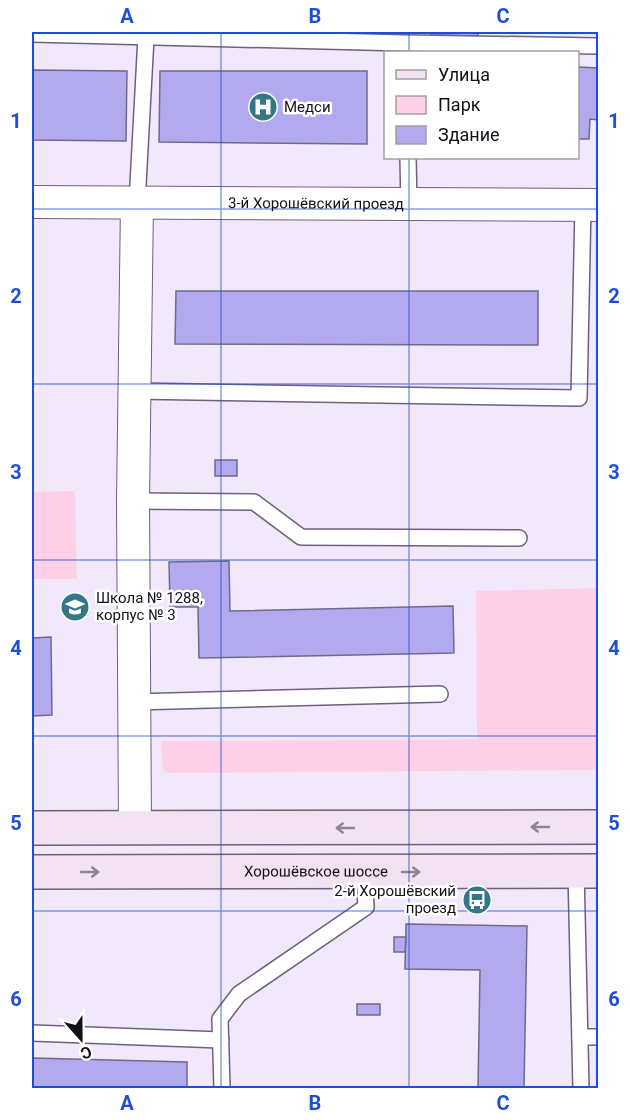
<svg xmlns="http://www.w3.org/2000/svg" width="630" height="1120" viewBox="0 0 630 1120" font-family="Roboto,sans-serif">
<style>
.green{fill:#fdd0e8}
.building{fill:#b2a9ee;stroke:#6e6a89;stroke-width:1.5}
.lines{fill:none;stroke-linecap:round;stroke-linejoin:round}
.service-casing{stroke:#6f607c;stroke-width:18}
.minor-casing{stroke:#6f607c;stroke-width:34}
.secondary-casing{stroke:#6f607c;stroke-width:36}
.service{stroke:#fff;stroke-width:15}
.minor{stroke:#fff;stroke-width:32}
.secondary{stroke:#f2e2f2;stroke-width:33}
.oneway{stroke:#8f8391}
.grid{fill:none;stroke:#1d4ed8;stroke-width:1.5;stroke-opacity:0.55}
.labels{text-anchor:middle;stroke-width:5;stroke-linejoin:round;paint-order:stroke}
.poi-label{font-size:15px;fill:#150f1a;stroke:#fff;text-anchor:start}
.street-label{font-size:15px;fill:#150f1a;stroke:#fff}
.neatline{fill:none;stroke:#1d4ed8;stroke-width:2}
.grid-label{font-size:20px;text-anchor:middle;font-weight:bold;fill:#1d4ed8}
</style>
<rect width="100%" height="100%" fill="#f2e8fb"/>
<g class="green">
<polygon points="75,491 77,579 32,579 32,492"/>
<polygon points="598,588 598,770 171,773 164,771 162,764 161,741 477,739 476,591"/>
</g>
<g class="building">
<polygon points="431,32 478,32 478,36 431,35"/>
<polygon points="578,67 598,68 598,120 590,119 589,139 578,139"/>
<polygon points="32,70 127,71 126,141 32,140"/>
<polygon points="160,71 367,71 367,144 159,142"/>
<polygon points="176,291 538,291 538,345 175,344"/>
<rect x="215" y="460" width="22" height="16"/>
<polygon points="229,561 230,611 453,606 454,653 199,658 198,607 170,607 169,562"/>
<polygon points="51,637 52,715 32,716 32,638"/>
<polygon points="406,924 527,926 524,1088 478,1088 480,970 405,969"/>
<polygon points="394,937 406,937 405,952 394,952"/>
<rect x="357" y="1004" width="23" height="11"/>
<polygon points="32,1058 187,1062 187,1088 32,1088"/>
</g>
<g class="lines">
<g class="service-casing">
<g id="service">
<polyline points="32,34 404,43 598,46"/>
<polyline points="408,158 409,205"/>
<polyline points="137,203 146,37"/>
<polyline points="135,391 579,398 583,205"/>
<polyline points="133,501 254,502 301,537 519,538"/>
<polyline points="134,702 440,694"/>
<polyline points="576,871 581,1088"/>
<polyline points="32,1033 221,1040"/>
<polyline points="580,1037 598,1037"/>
<polyline points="222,1088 220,1019 239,994 366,907 364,872"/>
</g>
</g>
<g class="minor-casing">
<g id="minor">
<path id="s1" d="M 32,202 L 598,205"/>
<polyline points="135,827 133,501 137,203"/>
</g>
</g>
<g class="secondary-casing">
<g id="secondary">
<polyline points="32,828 598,827"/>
<path id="s2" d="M 32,872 L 598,871"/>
</g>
</g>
<use href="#service" class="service"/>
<use href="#minor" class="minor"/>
<use href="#secondary" class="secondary"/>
</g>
<defs><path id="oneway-shaft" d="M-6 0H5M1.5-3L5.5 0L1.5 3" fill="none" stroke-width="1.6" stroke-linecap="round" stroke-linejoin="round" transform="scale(1.5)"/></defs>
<g class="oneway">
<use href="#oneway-shaft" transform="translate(540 827) rotate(180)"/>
<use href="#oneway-shaft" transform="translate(345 828) rotate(-180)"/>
<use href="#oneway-shaft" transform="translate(90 872)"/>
<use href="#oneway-shaft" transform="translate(411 872)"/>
</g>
<path class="grid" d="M 221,32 L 221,1088M 409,32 L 409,52M 409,158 L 409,1088M 32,209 L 598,209M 32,384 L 598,384M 32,560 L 598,560M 32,736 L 598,736M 32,911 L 598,911"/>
<defs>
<g id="hospital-disc" transform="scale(1.5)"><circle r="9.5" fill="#347787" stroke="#fff"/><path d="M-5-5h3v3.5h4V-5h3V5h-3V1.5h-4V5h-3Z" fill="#fff"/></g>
<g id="school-disc" transform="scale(1.5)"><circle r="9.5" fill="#347787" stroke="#fff"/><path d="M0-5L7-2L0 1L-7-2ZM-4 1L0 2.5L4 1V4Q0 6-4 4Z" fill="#fff"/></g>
<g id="bus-disc" transform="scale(1.5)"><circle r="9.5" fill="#347787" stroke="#fff"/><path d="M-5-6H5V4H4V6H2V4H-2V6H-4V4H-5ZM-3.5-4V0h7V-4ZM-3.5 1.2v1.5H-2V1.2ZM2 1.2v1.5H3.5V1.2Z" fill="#fff"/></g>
</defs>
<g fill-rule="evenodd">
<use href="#hospital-disc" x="263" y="107"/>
<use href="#school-disc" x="75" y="607"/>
<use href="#bus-disc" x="477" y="900"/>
</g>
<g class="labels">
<g class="poi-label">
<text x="284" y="112">Медси</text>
<text x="96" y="603">Школа № 1288,<tspan x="96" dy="17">корпус № 3</tspan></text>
<text x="456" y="896" text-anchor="end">2-й Хорошёвский<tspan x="456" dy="17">проезд</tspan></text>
</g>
<g class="street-label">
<text dy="5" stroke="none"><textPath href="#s1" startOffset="284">3-й Хорошёвский проезд</textPath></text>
<text dy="5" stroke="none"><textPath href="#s2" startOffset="284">Хорошёвское шоссе</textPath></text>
</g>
</g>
<rect width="630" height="1120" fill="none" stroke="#ffffff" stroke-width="66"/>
<rect x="384" y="51" width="195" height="108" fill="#ffffff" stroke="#a19fa3" stroke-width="1.5"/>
<rect x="396" y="70" width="30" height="9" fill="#f2e2f2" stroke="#a19fa3" stroke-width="1.5"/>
<text x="438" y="81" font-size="18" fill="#150f1a">Улица</text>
<rect x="396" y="96" width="30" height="18" fill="#fdd0e8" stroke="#a19fa3" stroke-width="1.5"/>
<text x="438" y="111" font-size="18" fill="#150f1a">Парк</text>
<rect x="396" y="126" width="30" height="18" fill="#b2a9ee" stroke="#a19fa3" stroke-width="1.5"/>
<text x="438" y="141" font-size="18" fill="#150f1a">Здание</text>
<g transform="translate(81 1039) rotate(159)" stroke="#ffffff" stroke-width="4.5" paint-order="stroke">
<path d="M0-4.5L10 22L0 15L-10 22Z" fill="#150f1a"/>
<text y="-9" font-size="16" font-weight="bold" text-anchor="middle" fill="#150f1a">С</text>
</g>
<rect x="33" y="33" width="564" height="1054" class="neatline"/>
<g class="grid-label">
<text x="127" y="23">A</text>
<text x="315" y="23">B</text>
<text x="503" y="23">C</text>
<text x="16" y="128">1</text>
<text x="614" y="128">1</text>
<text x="16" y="303">2</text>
<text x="614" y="303">2</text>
<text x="16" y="479">3</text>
<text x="614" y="479">3</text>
<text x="16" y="655">4</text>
<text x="614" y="655">4</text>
<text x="16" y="830">5</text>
<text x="614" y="830">5</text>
<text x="16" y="1006">6</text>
<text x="614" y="1006">6</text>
<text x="127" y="1110">A</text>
<text x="315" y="1110">B</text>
<text x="503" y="1110">C</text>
</g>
</svg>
